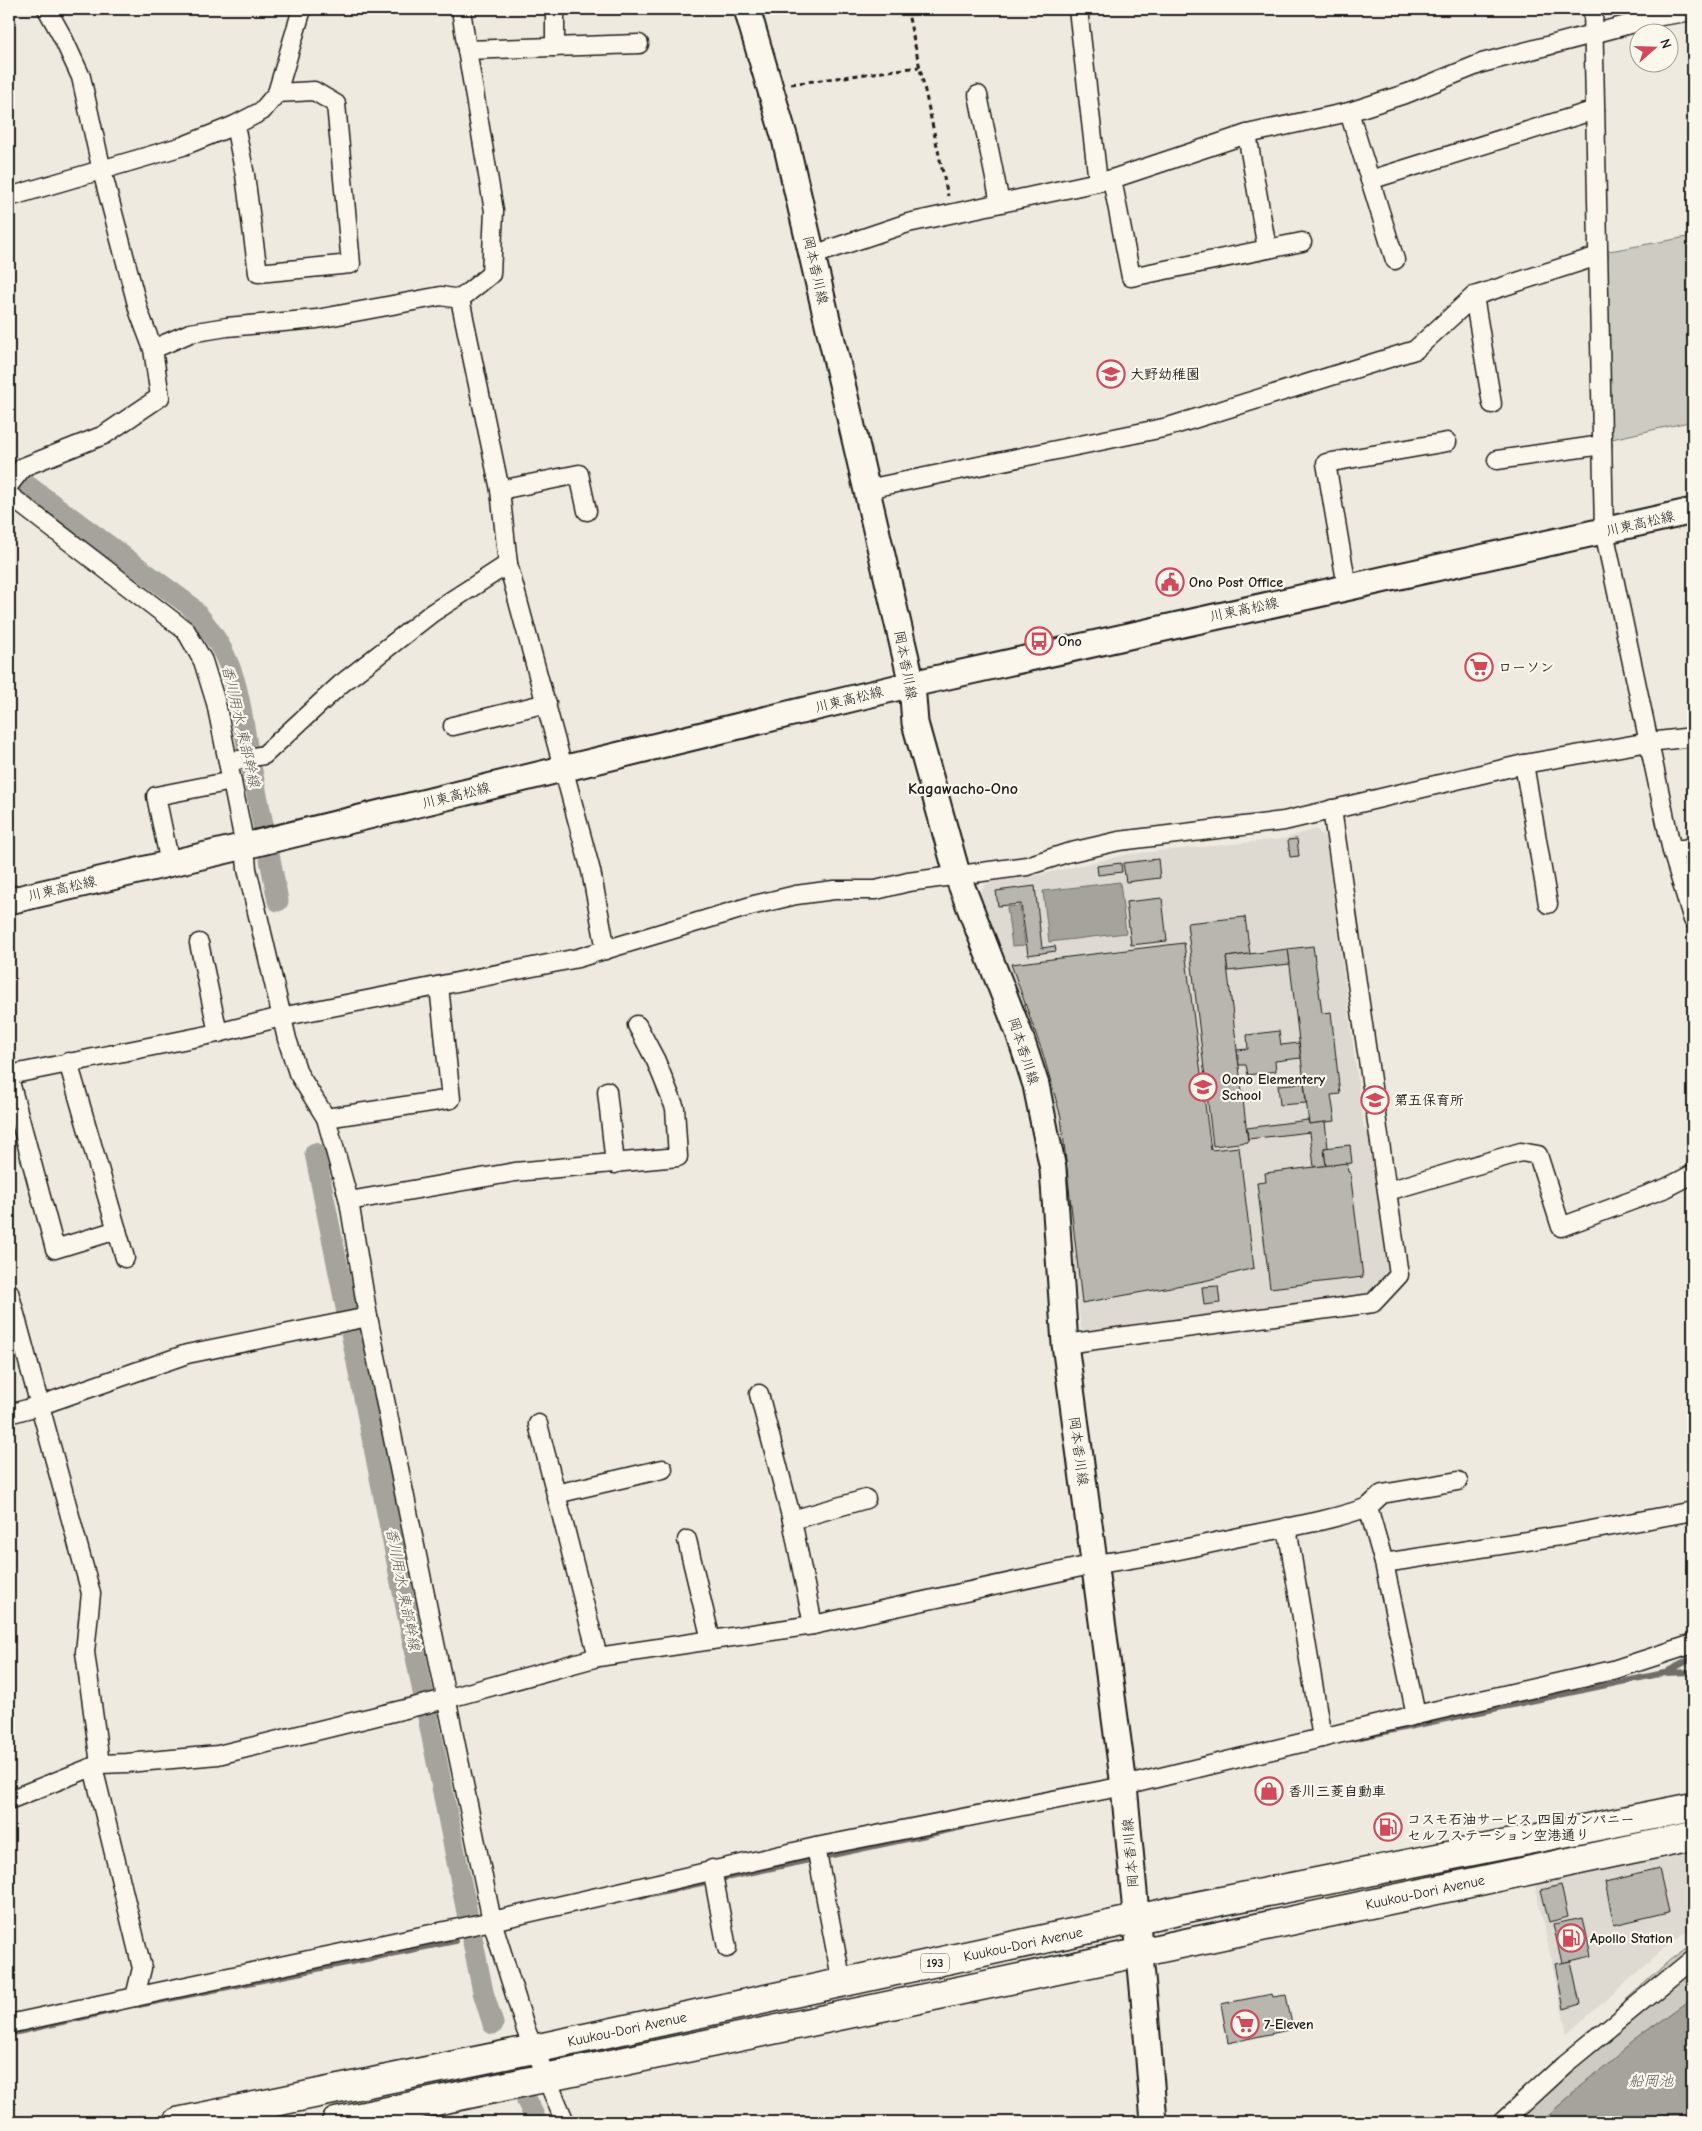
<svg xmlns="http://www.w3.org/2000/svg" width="1702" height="2131" viewBox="0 0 1702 2131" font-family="'Comic Neue','Klee One',sans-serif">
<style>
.built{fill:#dedad1}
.green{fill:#ceccc2;stroke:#75746f}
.water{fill:#a6a39d;stroke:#6f6d69}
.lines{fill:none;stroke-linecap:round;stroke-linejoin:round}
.stream{stroke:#6f6d69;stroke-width:6}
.canal{stroke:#a6a39d;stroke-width:21}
.building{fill:#b9b6af;stroke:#1c1c1c}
.minor-casing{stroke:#1c1c1c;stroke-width:21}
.secondary-casing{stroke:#1c1c1c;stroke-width:29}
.trunk-casing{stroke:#1c1c1c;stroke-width:31}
.path{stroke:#1c1c1c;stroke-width:3;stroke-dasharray:5 4;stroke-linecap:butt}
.minor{stroke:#fbf7ec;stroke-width:18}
.secondary{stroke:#fbf7ec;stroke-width:25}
.trunk{stroke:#fbf7ec;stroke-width:28}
.labels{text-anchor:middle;stroke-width:4.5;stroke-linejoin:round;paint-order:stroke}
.shield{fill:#fbf7ec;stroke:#5f5e5a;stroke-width:1}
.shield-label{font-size:12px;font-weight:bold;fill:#1c1c1c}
.street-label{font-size:14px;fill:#1c1c1c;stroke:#fbf7ec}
.poi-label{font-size:14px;font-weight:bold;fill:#1c1c1c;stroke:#fbf7ec;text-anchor:start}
.water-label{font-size:15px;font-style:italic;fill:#5a5956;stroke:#fbf7ec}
.quarter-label{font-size:16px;font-weight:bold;fill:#1c1c1c;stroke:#fbf7ec}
</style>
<rect width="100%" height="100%" fill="#eeeadf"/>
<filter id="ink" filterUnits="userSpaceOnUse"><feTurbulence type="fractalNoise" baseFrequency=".02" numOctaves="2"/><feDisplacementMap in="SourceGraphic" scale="10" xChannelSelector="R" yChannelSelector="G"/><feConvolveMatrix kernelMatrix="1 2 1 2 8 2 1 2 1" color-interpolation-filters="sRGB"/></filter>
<g filter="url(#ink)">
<g class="built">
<polygon points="1316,829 1326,838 1364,1129 1372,1129 1393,1272 1368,1297 1255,1308 1087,1333 1081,1328 1056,1118 1039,1057 979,894 987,883 1039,875 1129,854 1283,839"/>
<polygon points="1693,1851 1693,1927 1660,1952 1567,2034 1535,1884"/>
</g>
<g class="green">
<polygon points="1693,236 1693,421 1607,440 1604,252"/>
<polygon points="1693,1943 1693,1998 1634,2041 1540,2122 1491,2122 1670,1960"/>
</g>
<g class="water">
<polygon points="1120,882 1126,933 1049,942 1043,891"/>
<polygon points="1020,906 1025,945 1012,946 1007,907"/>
<polygon points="1693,1998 1693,2122 1540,2122 1634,2041"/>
</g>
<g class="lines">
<g class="stream">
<polyline points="1668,1671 1693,1658"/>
<polyline points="1351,1739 1664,1673 1693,1672"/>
<polyline points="641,1896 963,1827"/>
<polyline points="139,2005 455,1941"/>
<polyline points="9,2034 115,2010"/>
</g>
<g class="canal">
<path d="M 9,472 L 189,605 C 206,623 220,642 229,665 C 240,692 243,723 248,751 C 258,801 269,851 278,901"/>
<polyline points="315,1153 483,1992 493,2024"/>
<polyline points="527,2101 537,2122"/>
</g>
</g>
<g class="building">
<polygon points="1297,839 1299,856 1290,857 1288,840"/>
<polygon points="1158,859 1160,878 1126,882 1123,863"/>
<polygon points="1121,863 1122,872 1098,875 1097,866"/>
<polygon points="1035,886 1042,948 1055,946 1056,951 1028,955 1021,904 998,906 996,891"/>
<polygon points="1162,898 1167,941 1131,945 1126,902"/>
<polygon points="1245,917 1250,954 1226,957 1248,1142 1213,1146 1187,923"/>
<polygon points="1184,943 1211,1150 1239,1147 1254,1268 1204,1281 1082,1303 1061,1117 1042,1051 1011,964"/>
<polygon points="1313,946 1322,1013 1331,1012 1340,1094 1331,1095 1335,1121 1309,1124 1288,949"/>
<polygon points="1288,949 1290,964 1228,971 1226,957"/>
<polygon points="1279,1031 1281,1045 1299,1043 1301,1058 1275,1061 1276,1071 1248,1075 1246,1065 1239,1065 1237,1050 1248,1049 1247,1035"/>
<polygon points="1304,1083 1306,1103 1280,1105 1278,1085"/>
<polygon points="1308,1120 1309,1124 1325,1122 1328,1148 1324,1148 1326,1166 1314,1167 1310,1132 1248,1139 1247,1128"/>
<polygon points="1350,1145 1352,1163 1326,1166 1324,1148"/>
<polygon points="1347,1163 1348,1172 1350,1172 1363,1277 1270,1288 1257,1183 1266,1182 1265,1173"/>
<polygon points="1218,1286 1220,1303 1204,1305 1202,1287"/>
<polygon points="1659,1869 1669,1912 1614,1925 1605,1882"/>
<polygon points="1561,1885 1568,1917 1549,1922 1541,1890"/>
<polygon points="1583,1918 1591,1956 1562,1963 1553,1924"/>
<polygon points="1571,1961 1580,2004 1564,2009 1555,1964"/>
<polygon points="1272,1994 1273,1997 1286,1995 1293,2029 1228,2043 1221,2004"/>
</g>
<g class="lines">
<g class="minor-casing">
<g id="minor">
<polyline points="461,9 467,50 494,211 491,274 460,299 500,490 508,564 591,871 606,950"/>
<polyline points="1078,9 1098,182"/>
<polyline points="1593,9 1604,531 1672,851 1693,920"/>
<polyline points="555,47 555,9"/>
<polyline points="467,50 639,44"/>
<polyline points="978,95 1000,203"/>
<polyline points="1349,112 1395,260"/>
<polyline points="235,125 245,175 258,273 351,264 336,104 314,91 277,93"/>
<polyline points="1247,134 1267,249"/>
<polyline points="1112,179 1131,277 1302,242"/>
<polyline points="1370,180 1595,110"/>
<polyline points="9,197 183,146 235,125 262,111 277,93 302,9"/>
<polyline points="813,255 908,223 1112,179 1247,134 1349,112 1408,93 1482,63 1661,16 1693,11"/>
<polyline points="1474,296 1492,404"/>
<polyline points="153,349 190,333 227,327 317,319 441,296 460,299"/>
<polyline points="1497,460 1602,445"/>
<polyline points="9,485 23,467 104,435 160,397 153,349 139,312 102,171 81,77 63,38 47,9"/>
<polyline points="867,489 1168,427 1415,350 1474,296 1598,256"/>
<polyline points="500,490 579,474 587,511"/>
<polyline points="9,495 186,631 203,661 216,703 245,846 247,869 287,1039 298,1073 326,1118 349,1201 368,1317 492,1921 526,2030 565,2122"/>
<polyline points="1347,587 1326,463 1447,442"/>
<polyline points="453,726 547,703"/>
<polyline points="228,762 264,755 341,684 432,613 508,564"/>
<polyline points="1524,764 1548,904"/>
<polyline points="1672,851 1693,847"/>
<polyline points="170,864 156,796 232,781"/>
<polyline points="199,943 218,1033"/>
<polyline points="68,1062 125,1258"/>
<polyline points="9,1075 218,1033 281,1017 578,958 754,905 796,895 834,890 876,890 908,882 1027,866 1067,853 1119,841 1284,821 1524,764 1649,742 1693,737"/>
<polyline points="9,1078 55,1249 117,1230"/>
<polyline points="607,1091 615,1164"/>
<polyline points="326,1118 451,1099 439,986"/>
<polyline points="1388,1191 1521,1152 1538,1155 1561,1227 1666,1188 1693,1174"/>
<polyline points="349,1201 515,1172 678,1157 675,1108 656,1061 637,1025"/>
<polyline points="9,1292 91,1593 85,1652 100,1764"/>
<polyline points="1065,1344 1373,1303 1399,1275 1332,809"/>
<polyline points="759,1394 792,1520 813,1625"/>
<polyline points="9,1414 41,1405 187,1354 368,1317"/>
<polyline points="538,1424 598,1657"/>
<polyline points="556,1494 663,1469"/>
<polyline points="792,1520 866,1499"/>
<polyline points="1287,1527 1322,1738"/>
<polyline points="687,1540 711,1640"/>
<polyline points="1384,1563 1559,1536 1693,1511"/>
<polyline points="1416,1715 1384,1563 1368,1507 1382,1494 1458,1481"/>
<polyline points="93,1767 142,1968 135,1997 492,1921 816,1847 1124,1786 1416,1715 1613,1670 1693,1644"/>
<path d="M 9,1800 L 100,1764 L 127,1763 L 218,1755 L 446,1699 L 598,1657 L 813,1625 L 1095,1564 C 1146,1558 1197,1546 1249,1535 C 1288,1527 1330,1521 1368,1507"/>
<polyline points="816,1847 842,1983"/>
<polyline points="712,1869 727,1948"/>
<polyline points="9,2024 135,1997"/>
<polyline points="1502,2122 1565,2064 1693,1959"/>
</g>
</g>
<g class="secondary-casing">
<g id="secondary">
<polyline points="747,9 785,139 912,684 915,723 958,877 1019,1033 1036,1085 1053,1169 1065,1344 1124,1786 1144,1998 1154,2122"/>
<polyline points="9,901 245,846 912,684 1693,511"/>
</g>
</g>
<g class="trunk-casing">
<g id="trunk">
<polyline points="177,2122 534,2049 1192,1907 1693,1807"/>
<path d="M 336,2122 C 789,2028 1241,1931 1693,1836"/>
</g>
</g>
<g class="path">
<polyline points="907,9 948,196"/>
<polyline points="791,84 919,67"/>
</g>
<use href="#minor" class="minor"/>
<use href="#secondary" class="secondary"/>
<use href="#trunk" class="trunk"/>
</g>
</g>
<defs>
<g id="school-ring" transform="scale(1.4375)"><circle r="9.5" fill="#fbf7ec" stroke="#d1495b" stroke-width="1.5"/><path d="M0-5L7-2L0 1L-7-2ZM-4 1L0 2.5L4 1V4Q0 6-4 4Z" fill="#d1495b"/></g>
<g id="civic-ring" transform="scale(1.4375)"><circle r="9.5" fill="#fbf7ec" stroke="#d1495b" stroke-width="1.5"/><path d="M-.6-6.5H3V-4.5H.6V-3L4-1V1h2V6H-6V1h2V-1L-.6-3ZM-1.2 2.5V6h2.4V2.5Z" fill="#d1495b"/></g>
<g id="bus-ring" transform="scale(1.4375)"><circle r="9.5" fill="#fbf7ec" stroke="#d1495b" stroke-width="1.5"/><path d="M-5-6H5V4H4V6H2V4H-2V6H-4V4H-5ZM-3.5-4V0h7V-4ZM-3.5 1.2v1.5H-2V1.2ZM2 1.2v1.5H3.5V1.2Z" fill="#d1495b"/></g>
<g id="supermarket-ring" transform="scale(1.4375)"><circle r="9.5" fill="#fbf7ec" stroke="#d1495b" stroke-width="1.5"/><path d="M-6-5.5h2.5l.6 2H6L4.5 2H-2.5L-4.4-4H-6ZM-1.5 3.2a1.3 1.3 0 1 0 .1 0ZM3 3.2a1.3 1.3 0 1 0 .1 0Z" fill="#d1495b"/></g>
<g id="shop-ring" transform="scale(1.4375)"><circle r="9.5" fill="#fbf7ec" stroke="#d1495b" stroke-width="1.5"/><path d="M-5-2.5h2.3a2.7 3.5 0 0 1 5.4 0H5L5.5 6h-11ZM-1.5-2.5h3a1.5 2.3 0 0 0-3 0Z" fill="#d1495b"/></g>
<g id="fuel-ring" transform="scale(1.4375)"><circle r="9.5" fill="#fbf7ec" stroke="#d1495b" stroke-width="1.5"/><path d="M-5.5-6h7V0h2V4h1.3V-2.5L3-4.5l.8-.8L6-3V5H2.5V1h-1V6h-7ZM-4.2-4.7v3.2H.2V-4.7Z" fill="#d1495b"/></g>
</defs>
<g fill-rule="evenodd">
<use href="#school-ring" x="1111" y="374"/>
<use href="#civic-ring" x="1170" y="582"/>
<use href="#bus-ring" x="1039" y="641"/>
<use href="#supermarket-ring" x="1479" y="667"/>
<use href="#school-ring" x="1203" y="1087"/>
<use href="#school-ring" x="1375" y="1100"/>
<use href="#shop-ring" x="1269" y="1791"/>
<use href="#fuel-ring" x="1388" y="1827"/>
<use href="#fuel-ring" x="1571" y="1938"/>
<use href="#supermarket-ring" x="1245" y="2024"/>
</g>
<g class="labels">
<rect class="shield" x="921" y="1953.5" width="28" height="19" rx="4"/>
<g class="shield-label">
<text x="935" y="1967">193</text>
</g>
<g class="street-label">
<text transform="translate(816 270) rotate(77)" y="5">岡本香川線</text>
<text transform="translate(1640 523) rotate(-13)" y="5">川東高松線</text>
<text transform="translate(1244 609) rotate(-12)" y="5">川東高松線</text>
<text transform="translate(906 665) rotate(79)" y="5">岡本香川線</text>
<text transform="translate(849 699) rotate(-14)" y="5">川東高松線</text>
<text transform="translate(456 795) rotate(-14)" y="5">川東高松線</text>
<text transform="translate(62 888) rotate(-13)" y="5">川東高松線</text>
<text transform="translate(1024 1051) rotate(72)" y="5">岡本香川線</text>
<text transform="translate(1079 1451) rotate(82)" y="5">岡本香川線</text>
<text transform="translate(1130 1853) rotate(-95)" y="5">岡本香川線</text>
<text transform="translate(1425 1892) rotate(-12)" y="5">Kuukou-Dori Avenue</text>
<text transform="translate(1023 1944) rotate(-12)" y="5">Kuukou-Dori Avenue</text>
<text transform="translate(627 2029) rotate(-12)" y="5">Kuukou-Dori Avenue</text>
</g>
<g class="poi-label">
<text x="1130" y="379">大野幼稚園</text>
<text x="1189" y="587">Ono Post Office</text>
<text x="1058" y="646">Ono</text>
<text x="1498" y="672">ローソン</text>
<text x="1222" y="1084">Oono Elementery<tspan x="1222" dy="16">School</tspan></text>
<text x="1394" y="1105">第五保育所</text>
<text x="1288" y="1796">香川三菱自動車</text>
<text x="1407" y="1824">コスモ石油サービス 四国カンパニー<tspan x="1407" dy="16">セルフステーション空港通り</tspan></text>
<text x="1590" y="1943">Apollo Station</text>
<text x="1264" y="2029">7-Eleven</text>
</g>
<g class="water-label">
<text transform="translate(241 726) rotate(77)" y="5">香川用水 東部幹線</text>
<text transform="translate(403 1589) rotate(79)" y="5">香川用水 東部幹線</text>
<text x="1651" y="2086">船岡池</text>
</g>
<g class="quarter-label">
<text x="963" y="794">Kagawacho-Ono</text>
</g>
</g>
<rect width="1702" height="2131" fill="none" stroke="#fbf7ec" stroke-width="30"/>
<rect x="15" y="15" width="1672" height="2101" fill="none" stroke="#1c1c1c" stroke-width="2" filter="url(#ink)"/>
<g transform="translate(1654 48) rotate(70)"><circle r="24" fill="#fbf7ec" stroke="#a29f99"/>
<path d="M0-4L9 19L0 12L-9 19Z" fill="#d1495b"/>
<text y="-8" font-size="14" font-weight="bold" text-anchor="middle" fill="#1c1c1c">N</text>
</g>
</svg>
